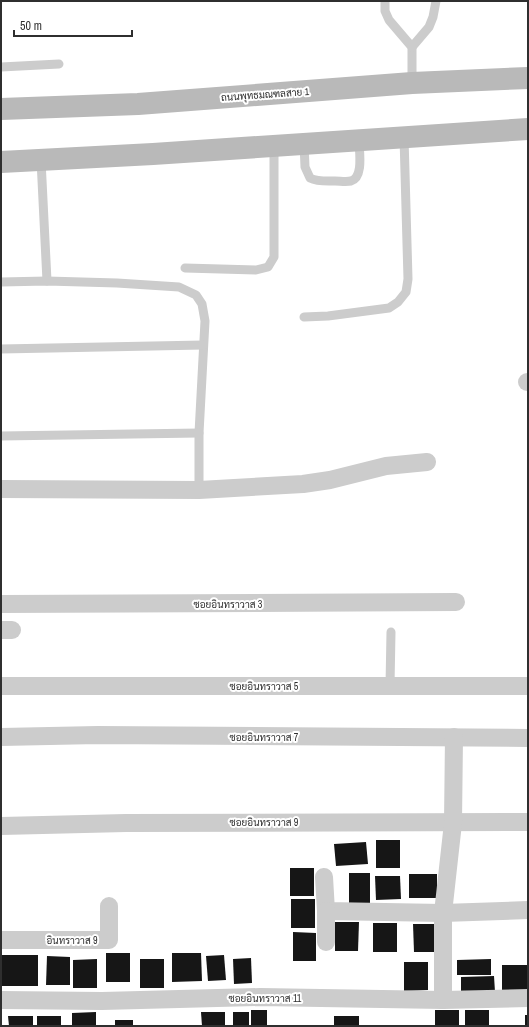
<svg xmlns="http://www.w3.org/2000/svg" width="529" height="1027" viewBox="0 0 529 1027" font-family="'Archivo Narrow',Sarabun,sans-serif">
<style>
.building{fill:#161616}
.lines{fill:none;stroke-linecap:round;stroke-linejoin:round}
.lane{stroke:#ccc;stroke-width:9}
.street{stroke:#ccc;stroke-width:18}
.secondary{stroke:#b9b9b9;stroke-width:22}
.labels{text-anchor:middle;stroke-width:4;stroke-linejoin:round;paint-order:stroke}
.street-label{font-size:10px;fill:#2f2f2f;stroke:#fff}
</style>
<rect width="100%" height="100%" fill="#fff"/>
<g class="building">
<rect x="376" y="840" width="24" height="28"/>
<polygon points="366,842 368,864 336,866 334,844"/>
<rect x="290" y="868" width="24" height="28"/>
<rect x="349" y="873" width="21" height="34"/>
<rect x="409" y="874" width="28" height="24"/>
<polygon points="375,876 400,876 401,899 376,900"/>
<rect x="291" y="899" width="24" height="29"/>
<polygon points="335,922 359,922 358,951 335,951"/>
<rect x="373" y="923" width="24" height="29"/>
<polygon points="413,924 437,924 437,952 414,952"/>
<polygon points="293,932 316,933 316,961 293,961"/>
<rect x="106" y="953" width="24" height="29"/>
<polygon points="172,953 201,953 202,981 172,982"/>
<rect x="2" y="955" width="36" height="31"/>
<polygon points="224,955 226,980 208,981 206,956"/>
<polygon points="47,956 70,957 70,985 46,985"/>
<polygon points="251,958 252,983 234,984 233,959"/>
<polygon points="97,959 97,988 73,988 73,960"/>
<rect x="140" y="959" width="24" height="29"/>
<polygon points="491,959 491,975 457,975 457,960"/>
<polygon points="404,962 428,962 428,990 404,991"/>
<polygon points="502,965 528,965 528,990 502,991"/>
<polygon points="494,976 495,992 461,993 461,977"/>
<rect x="251" y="1010" width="16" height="16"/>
<rect x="435" y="1010" width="24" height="16"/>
<rect x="465" y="1010" width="24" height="16"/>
<polygon points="96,1012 96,1026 72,1026 72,1013"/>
<polygon points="201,1012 225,1012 225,1026 202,1026"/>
<rect x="233" y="1012" width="16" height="14"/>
<rect x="525" y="1015" width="3" height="11"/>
<polygon points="8,1016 33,1016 33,1026 9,1026"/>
<rect x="37" y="1016" width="24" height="10"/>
<rect x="334" y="1016" width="25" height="10"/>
<rect x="115" y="1020" width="18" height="6"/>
</g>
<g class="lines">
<g class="lane">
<polyline points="385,1 385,11 389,20 412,47 412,83"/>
<polyline points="412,47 429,27 433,17 436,1"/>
<polyline points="1,67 59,64"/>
<path d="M 304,143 L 305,167 L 310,178 C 318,182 327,181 335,181 C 340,181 346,182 351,181 C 364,177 359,151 359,140"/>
<polyline points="41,160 47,281"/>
<polyline points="185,268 256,270 268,267 274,257 274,146"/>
<polyline points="1,282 47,281 117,283 179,287 196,295 202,304 205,321 199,433 199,490"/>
<polyline points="304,317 328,316 389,308 398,302 406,292 408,279 404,137"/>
<polyline points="1,349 203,345"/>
<polyline points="1,436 199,433"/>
<polyline points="390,686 391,632"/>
</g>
<g class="street">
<polyline points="527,382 528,382"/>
<polyline points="1,489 199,490 303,484 330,480 386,466 427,462"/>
<polyline points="1,604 456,602"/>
<polyline points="1,630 12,630"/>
<polyline points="1,686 528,686"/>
<polyline points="1,737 98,735 528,738"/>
<polyline points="1,826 126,823 528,822"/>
<polyline points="324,877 326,911 443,913 528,910"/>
<polyline points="326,911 326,942"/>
<polyline points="1,940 109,940 109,906"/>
<polyline points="1,1000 102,1001 260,997 443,1000 528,998"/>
<polyline points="443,1000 443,913 453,823 454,737"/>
</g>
<g class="secondary">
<polyline points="1,109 138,104 412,83 528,78"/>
<polyline points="1,162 153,154 528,129"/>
</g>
</g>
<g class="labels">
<g class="street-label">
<text transform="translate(265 94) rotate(-4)" y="4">ถนนพุทธมณฑลสาย 1</text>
<text x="228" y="608">ซอยอินทราวาส 3</text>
<text x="264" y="690">ซอยอินทราวาส 5</text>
<text x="264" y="741">ซอยอินทราวาส 7</text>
<text x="264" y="826">ซอยอินทราวาส 9</text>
<text x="72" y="944">อินทราวาส 9</text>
<text x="265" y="1002">ซอยอินทราวาส 11</text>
</g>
</g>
<rect width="529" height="1027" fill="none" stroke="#2f2f2f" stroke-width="4"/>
<path d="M14 30v6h118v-6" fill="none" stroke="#2f2f2f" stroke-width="2"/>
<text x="20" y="30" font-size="12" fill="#2f2f2f" stroke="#ffffff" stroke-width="3" paint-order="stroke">50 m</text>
</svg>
